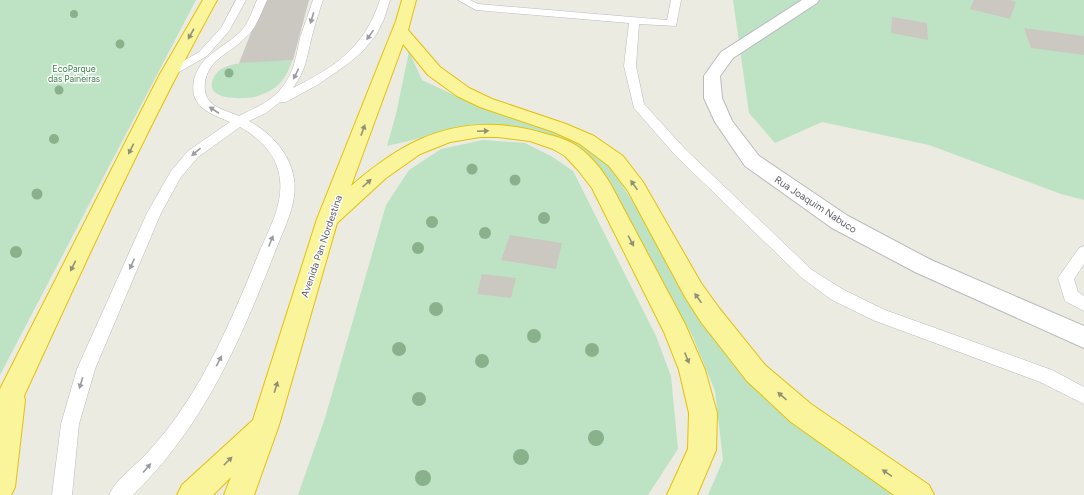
<svg xmlns="http://www.w3.org/2000/svg" width="1084" height="495" viewBox="0 0 1084 495" font-family="Figtree,sans-serif">
<style>
.green{fill:#bee3c4}
.building{fill:#cac8c1}
.lines{fill:none;stroke-linecap:round;stroke-linejoin:round}
.service-casing{stroke:#b9bac0;stroke-width:1}
.minor-casing{stroke:#b9bac0;stroke-width:2}
.trunk-casing{stroke:#e5c009;stroke-width:2}
.service{fill:#fff;fill-rule:evenodd}
.minor{fill:#fff;fill-rule:evenodd}
.trunk{fill:#faf49a;fill-rule:evenodd}
.tree{fill:#89b28c}
.oneway{fill:#9c9da1}
.oneway2{fill:#929176}
.labels{text-anchor:middle;stroke-width:3;stroke-linejoin:round;paint-order:stroke}
.far-park-label{font-size:9px;fill:#388346;stroke:#fff}
.street-label{font-size:10px;fill:#5a5c62;stroke:#fff}
</style>
<rect width="100%" height="100%" fill="#ecebe1"/>
<g class="green">
<polygon points="0,0 196,0 0,375"/>
<polygon points="733,0 1084,0 1084,200 1061,194 929,145 822,122 775,143 749,113"/>
<polygon points="409,51 422,80 467,101 561,133 608,163 664,251 787,414 850,465 896,495 708,495 723,460 715,391 692,335 601,174 530,130 446,132 387,146 396,114"/>
<path d="M 293,60 C 289,68 286,78 279,84 C 273,90 264,94 255,97 C 243,99 204,101 213,79 C 215,74 219,70 223,68 C 244,59 271,61 293,60 Z"/>
<polygon points="483,140 525,143 551,156 573,171 656,336 671,376 678,449 648,495 298,495 325,418 386,205 409,170 441,149"/>
</g>
<g class="building">
<polygon points="264,0 309,0 293,60 239,63"/>
<polygon points="974,0 1009,0 1016,2 1010,19 970,9"/>
<polygon points="892,17 927,23 928,40 891,33"/>
<polygon points="1024,28 1084,36 1084,55 1031,48"/>
<polygon points="510,235 562,243 556,269 501,260"/>
<polygon points="482,274 516,278 511,298 477,294"/>
</g>
<g class="lines">
<g class="service-casing">
<g id="service">
<polygon points="236,0 246,0 229,31 207,56 172,76 164,76 162,74 164,72 199,52 221,28"/>
<path d="M 257,0 L 267,0 C 261,13 257,27 246,37 C 237,47 224,53 215,62 C 210,67 207,73 205,81 C 202,106 220,108 239,116 C 253,109 270,102 280,90 C 294,74 296,57 300,38 C 304,25 309,13 313,0 L 323,0 C 319,12 315,24 312,36 C 306,59 307,68 293,88 C 336,66 364,48 380,0 L 390,0 L 384,19 L 376,35 L 363,51 L 349,63 L 319,84 L 286,102 L 280,102 L 266,113 L 249,121 C 271,133 290,153 294,179 C 298,205 282,232 273,257 C 238,346 203,426 133,495 L 109,495 C 115,481 130,470 141,459 C 151,450 160,438 169,427 C 208,376 234,314 258,255 C 268,231 283,206 280,180 C 278,156 260,138 240,127 L 198,157 L 181,177 L 161,213 L 95,369 L 79,424 L 72,495 L 52,495 L 61,424 L 77,369 L 147,213 L 171,171 L 188,151 L 230,122 C 209,113 189,107 194,80 C 196,71 201,63 208,57 C 217,48 230,42 240,32 C 249,23 252,11 257,0 Z"/>
<polygon points="458,0 470,0 478,4 667,20 671,0 681,0 676,26 639,24 636,66 644,104 685,149 812,270 844,290 885,310 1052,370 1084,387 1084,404 1040,382 873,320 832,300 802,278 675,155 634,108 624,66 629,23 476,10"/>
<polygon points="1084,246 1084,264 1074,279 1078,292 1084,296 1084,311 1065,301 1058,278 1079,248"/>
</g>
</g>
<g class="minor-casing">
<polygon id="minor" points="802,0 819,0 817,3 733,58 720,76 722,98 732,121 759,156 848,216 931,260 1084,326 1084,348 915,272 832,228 745,166 715,122 704,98 704,76 721,52"/>
</g>
<g class="trunk-casing">
<g id="trunk">
<path d="M 203,0 L 217,0 C 146,129 85,263 24,396 L 25,400 L 15,487 L 11,495 L 0,495 L 0,389 L 160,74 Z"/>
<path d="M 402,0 L 416,0 L 408,30 L 440,67 L 469,88 L 492,99 L 566,124 L 594,136 L 623,156 L 643,182 L 701,283 L 719,308 L 765,365 L 811,404 L 929,485 L 934,495 L 894,495 L 791,422 L 747,381 L 701,322 L 685,297 L 628,191 L 609,166 L 580,144 L 554,132 L 480,107 L 457,96 L 428,75 L 403,44 L 351,186 C 372,168 395,150 421,139 C 460,121 505,121 546,134 C 555,136 564,139 572,143 C 588,152 602,169 611,185 L 685,324 L 705,370 L 717,413 L 716,450 L 697,495 L 667,495 L 688,449 L 689,413 L 679,370 L 664,332 L 592,188 L 578,170 L 565,156 L 553,149 L 530,141 L 498,137 L 480,137 L 450,142 L 420,154 L 386,178 L 337,223 L 279,425 L 254,495 L 224,495 L 231,477 L 213,495 L 177,495 L 182,485 L 253,420 L 317,219 L 396,21 Z"/>
</g>
</g>
<use href="#service" class="service"/>
<use href="#minor" class="minor"/>
<use href="#trunk" class="trunk"/>
</g>
<g class="tree">
<circle cx="74" cy="14" r="4"/>
<circle cx="120" cy="44" r="4.5"/>
<circle cx="229" cy="73" r="4.5"/>
<circle cx="59" cy="90" r="4.5"/>
<circle cx="54" cy="139" r="5"/>
<circle cx="472" cy="169" r="5.5"/>
<circle cx="515" cy="180" r="5.5"/>
<circle cx="37" cy="194" r="5.5"/>
<circle cx="544" cy="218" r="6"/>
<circle cx="432" cy="222" r="6"/>
<circle cx="485" cy="233" r="6"/>
<circle cx="418" cy="248" r="6"/>
<circle cx="16" cy="252" r="6"/>
<circle cx="436" cy="309" r="7"/>
<circle cx="534" cy="336" r="7"/>
<circle cx="399" cy="349" r="7"/>
<circle cx="592" cy="350" r="7"/>
<circle cx="482" cy="361" r="7"/>
<circle cx="419" cy="399" r="7"/>
<circle cx="596" cy="438" r="8"/>
<circle cx="521" cy="457" r="8"/>
<circle cx="423" cy="478" r="8"/>
</g>
<defs><path id="oneway-solid" d="M-6-.8H1V-3.2L6.5 0L1 3.2V.8H-6Z"/></defs>
<g class="oneway">
<use href="#oneway-solid" transform="translate(312 18) rotate(107)"/>
<use href="#oneway-solid" transform="translate(370 35) rotate(125)"/>
<use href="#oneway-solid" transform="translate(296 74) rotate(116)"/>
<use href="#oneway-solid" transform="translate(214 110) rotate(-147)"/>
<use href="#oneway-solid" transform="translate(196 152) rotate(140)"/>
<use href="#oneway-solid" transform="translate(271 241) rotate(-68)"/>
<use href="#oneway-solid" transform="translate(132 264) rotate(114)"/>
<use href="#oneway-solid" transform="translate(219 361) rotate(-63)"/>
<use href="#oneway-solid" transform="translate(81 383) rotate(107)"/>
<use href="#oneway-solid" transform="translate(147 468) rotate(-49)"/>
</g>
<g class="oneway2">
<use href="#oneway-solid" transform="translate(191 34) rotate(119)"/>
<use href="#oneway-solid" transform="translate(363 130) rotate(-70)"/>
<use href="#oneway-solid" transform="translate(483 131) rotate(-3)"/>
<use href="#oneway-solid" transform="translate(131 149) rotate(116)"/>
<use href="#oneway-solid" transform="translate(367 183) rotate(-42)"/>
<use href="#oneway-solid" transform="translate(634 185) rotate(-125)"/>
<use href="#oneway-solid" transform="translate(631 241) rotate(62)"/>
<use href="#oneway-solid" transform="translate(73 266) rotate(116)"/>
<use href="#oneway-solid" transform="translate(698 298) rotate(-125)"/>
<use href="#oneway-solid" transform="translate(687 358) rotate(68)"/>
<use href="#oneway-solid" transform="translate(276 387) rotate(-73)"/>
<use href="#oneway-solid" transform="translate(782 396) rotate(-139)"/>
<use href="#oneway-solid" transform="translate(228 461) rotate(-45)"/>
<use href="#oneway-solid" transform="translate(887 473) rotate(-146)"/>
</g>
<g class="labels">
<g class="far-park-label">
<text x="74" y="72">EcoParque<tspan x="74" dy="10">das Paineiras</tspan></text>
</g>
<g class="street-label">
<text transform="translate(816 204) rotate(33)" y="4">Rua Joaquim Nabuco</text>
<text transform="translate(321 246) rotate(-71)" y="4">Avenida Pan Nordestina</text>
</g>
</g>
</svg>
